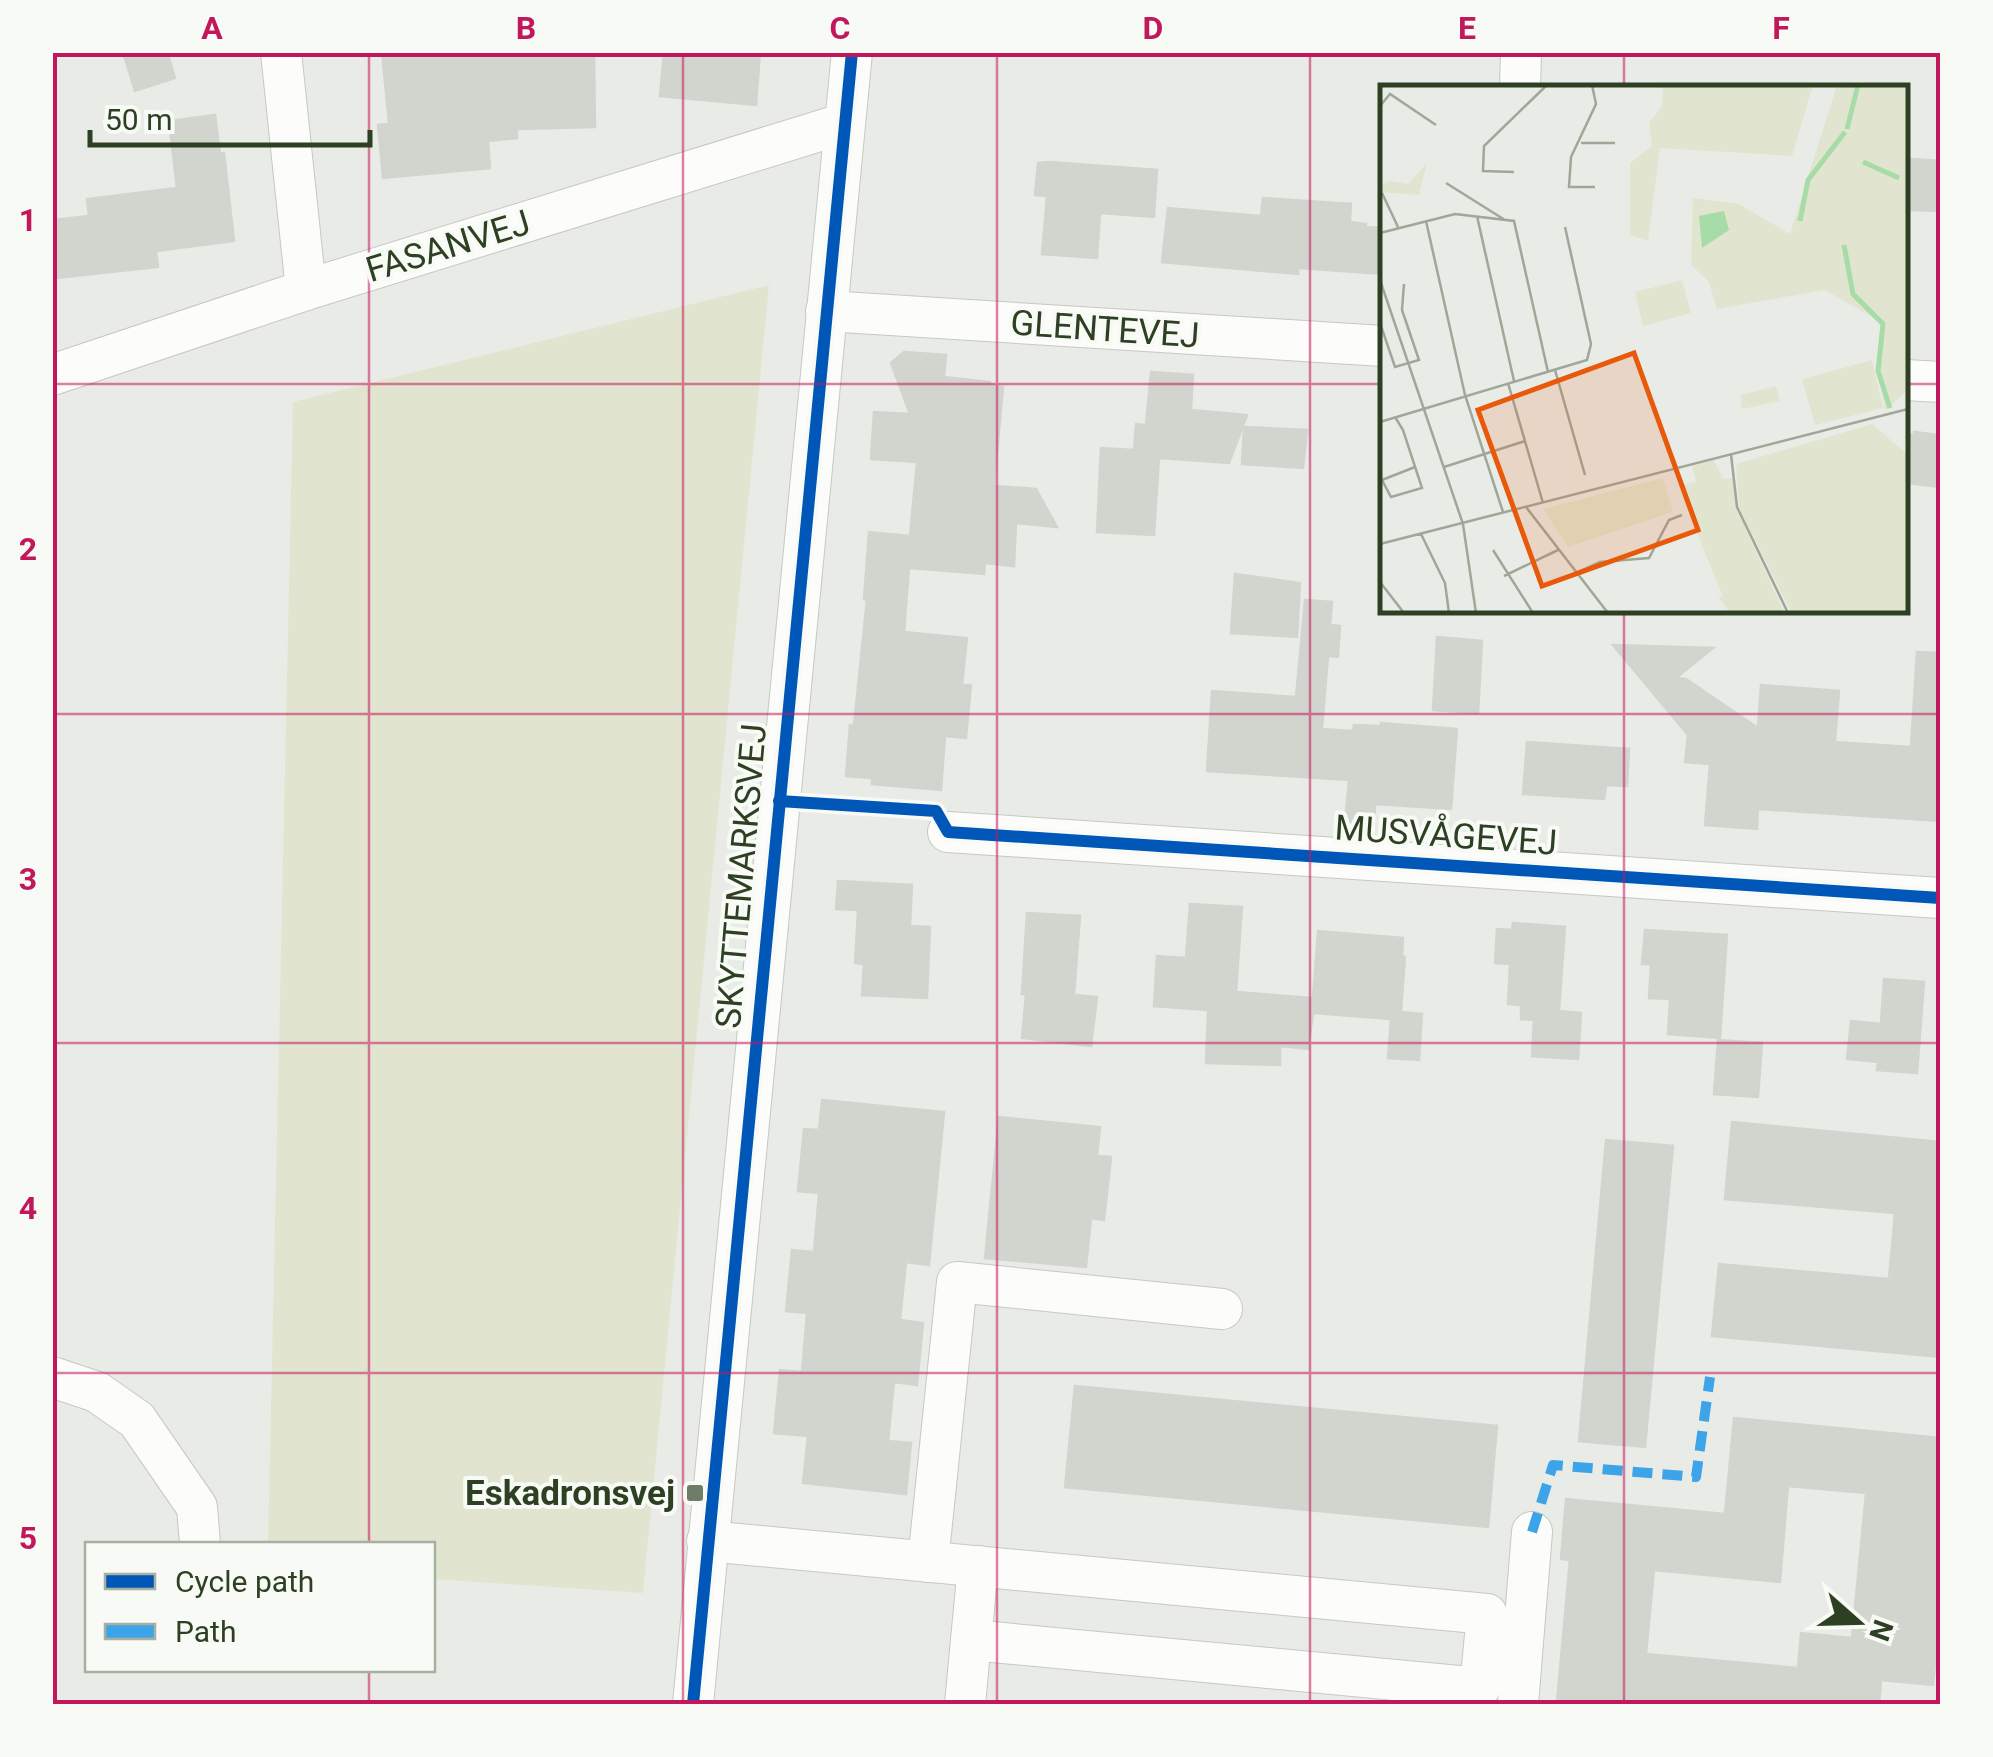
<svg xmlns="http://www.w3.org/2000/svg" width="1993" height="1757" viewBox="0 0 1993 1757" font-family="Roboto,sans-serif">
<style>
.green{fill:#e1e5cf}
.building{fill:#d2d5ce;stroke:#d2d5cf;stroke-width:2.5;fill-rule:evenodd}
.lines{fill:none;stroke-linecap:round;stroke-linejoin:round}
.minor-casing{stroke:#c6c9c3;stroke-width:42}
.minor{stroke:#fcfcfb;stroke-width:40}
.quiet{stroke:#3ea4ea;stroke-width:10;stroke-dasharray:20 10;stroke-linecap:butt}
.cycleway-casing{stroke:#f8faf5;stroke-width:19}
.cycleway{stroke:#0057b8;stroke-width:12}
.grid{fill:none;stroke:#c2185b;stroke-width:2.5;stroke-opacity:0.55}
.poi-dot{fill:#6f7c67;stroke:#f8faf5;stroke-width:4}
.labels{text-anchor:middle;stroke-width:8;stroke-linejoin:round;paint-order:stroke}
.street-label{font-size:35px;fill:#2e4023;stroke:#f8faf5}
.poi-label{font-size:35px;font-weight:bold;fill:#2e4023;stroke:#f8faf5;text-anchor:end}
.inset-river{fill:none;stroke:#a7dba7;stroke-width:5}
.inset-road{fill:none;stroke:#9ea798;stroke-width:2.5}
.view{fill:#e8590c;fill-opacity:0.15;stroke:#e8590c;stroke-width:5}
.inset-edge{fill:none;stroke:#2e4023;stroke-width:5}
.neatline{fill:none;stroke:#c2185b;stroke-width:4}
.grid-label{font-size:32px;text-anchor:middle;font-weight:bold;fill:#c2185b}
</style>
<rect width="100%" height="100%" fill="#e9ece6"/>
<polygon class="green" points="769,285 643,1593 433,1579 432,1544 268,1544 293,402"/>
<g class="building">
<polygon points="123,52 167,52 175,78 135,91"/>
<polygon points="382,52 594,52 595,127 517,129 517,138 488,141 490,168 383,178 378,125 389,124"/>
<polygon points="664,52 760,52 756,105 660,96"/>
<polygon points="215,115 220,154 224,153 234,241 156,251 158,267 55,278 52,220 89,216 87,199 177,188 169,121"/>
<polygon points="1911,159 1940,161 1940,211 1910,210"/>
<polygon points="1050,162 1157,170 1154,217 1100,213 1097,258 1042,254 1047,196 1035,195 1038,163"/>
<polygon points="1263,198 1351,204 1350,222 1366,224 1365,227 1383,228 1383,274 1298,268 1298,274 1162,262 1168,208 1261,216"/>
<polygon points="904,352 946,355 944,377 990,382 990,385 1003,387 994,486 1036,489 1057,527 1016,523 1014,566 985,563 984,574 909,568 904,632 967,638 962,685 971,685 966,738 945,736 941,790 872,784 872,778 846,776 850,725 854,725 867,600 864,599 869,532 910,536 917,462 871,459 874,412 910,414 891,363"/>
<polygon points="1151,372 1193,375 1191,410 1247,415 1229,463 1159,458 1154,535 1097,532 1101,448 1134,450 1136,424 1146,425"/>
<polygon points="1244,427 1307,430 1303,468 1242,464"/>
<polygon points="1914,432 1940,435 1940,487 1906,483 1906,434 1914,435"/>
<polygon points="1235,574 1300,583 1297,637 1231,633"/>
<polygon points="1305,600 1332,602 1330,625 1340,626 1338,657 1328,656 1322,729 1353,731 1354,725 1379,726 1380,733 1381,723 1457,729 1451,809 1375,804 1374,826 1345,823 1349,780 1207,771 1212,691 1296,697"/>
<polygon points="1437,637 1482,641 1478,713 1433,710"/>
<polygon points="1613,645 1713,648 1676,678 1686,679 1758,728 1761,685 1839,691 1835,742 1911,747 1917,652 1940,653 1940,821 1758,809 1757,829 1705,825 1710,764 1685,762 1688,735"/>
<polygon points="1527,742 1629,749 1627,786 1606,785 1604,799 1523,794"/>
<polygon points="838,881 912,885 910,926 930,927 927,998 862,995 864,964 855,963 858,910 836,909"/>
<polygon points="1190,904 1242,907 1236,992 1313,998 1318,931 1403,938 1402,956 1405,957 1401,1012 1422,1014 1419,1060 1388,1058 1391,1019 1313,1013 1308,1049 1280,1046 1280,1065 1206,1063 1208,1010 1154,1006 1157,956 1186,958"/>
<polygon points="1027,913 1080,916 1074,995 1097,997 1091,1046 1022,1038 1026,994 1022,994"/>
<polygon points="1513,923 1565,927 1559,1011 1581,1013 1578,1059 1532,1056 1534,1020 1521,1019 1521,1005 1508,1004 1510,964 1495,963 1497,929 1512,930"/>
<polygon points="1645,930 1727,935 1720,1038 1668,1034 1670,999 1649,998 1651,964 1642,964"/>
<polygon points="1884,979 1924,982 1917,1073 1877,1070 1878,1062 1847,1059 1851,1021 1881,1024"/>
<polygon points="1718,1040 1762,1043 1758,1097 1714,1094"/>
<polygon points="822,1100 944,1112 929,1265 906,1262 900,1320 923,1323 917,1385 894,1382 888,1441 911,1443 906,1494 803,1483 808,1436 774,1433 780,1370 802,1372 807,1313 786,1311 792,1250 814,1252 819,1193 798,1191 804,1129 819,1130"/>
<polygon points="999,1117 1100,1127 1097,1156 1111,1157 1104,1220 1091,1218 1086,1267 985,1258"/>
<polygon points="1732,1122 1940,1142 1940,1357 1712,1336 1719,1264 1889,1279 1895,1213 1725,1199"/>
<polygon points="1606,1140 1673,1146 1645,1447 1579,1441"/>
<polygon points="1075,1386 1497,1426 1488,1527 1065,1487"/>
<path d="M 1734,1418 L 1940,1438 L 1940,1612 L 1933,1685 L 1881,1680 L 1879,1704 L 1812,1704 L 1759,1699 L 1758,1704 L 1594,1704 L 1557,1701 L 1570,1560 L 1561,1559 L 1566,1499 L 1725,1514 ZM 1788,1486 L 1866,1493 L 1852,1638 L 1801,1633 L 1798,1668 L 1646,1654 L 1654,1570 L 1780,1582 Z"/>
</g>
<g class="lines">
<g class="minor-casing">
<g id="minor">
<polyline points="281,52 306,290"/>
<polyline points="1520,88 1521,52"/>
<polyline points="826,311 1383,346"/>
<polyline points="52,375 306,290 845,123"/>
<polyline points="1906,380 1940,382"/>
<polyline points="948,832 1940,898"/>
<polyline points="52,1377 97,1392 137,1420 197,1507 200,1544"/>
<polyline points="707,1541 1487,1614 1480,1688 971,1640"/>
<polyline points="928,1562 957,1282 1222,1309"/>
<polyline points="693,1704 852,52"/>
<polyline points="965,1704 978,1566"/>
<polyline points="1518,1704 1532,1532"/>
</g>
</g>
<use href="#minor" class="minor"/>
<polyline class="quiet" points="1532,1532 1553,1465 1696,1477 1710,1377"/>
<g class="cycleway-casing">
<g id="cycleway">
<polyline points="779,801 936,811 948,832 1940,898"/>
<polyline points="693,1704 852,52"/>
</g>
</g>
<use href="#cycleway" class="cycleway"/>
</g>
<path class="grid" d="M 369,52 L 369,1544M 683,52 L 683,1704M 997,52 L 997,1704M 1310,52 L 1310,1704M 1624,52 L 1624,88M 52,384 L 1383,384M 1906,384 L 1940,384M 1624,610 L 1624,1704M 52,714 L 1940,714M 52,1043 L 1940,1043M 52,1373 L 1940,1373M 369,1670 L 369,1704"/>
<rect class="poi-dot" x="685" y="1483" width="20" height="20" rx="5"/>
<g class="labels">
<g class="street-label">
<text transform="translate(448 246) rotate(-17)" y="12">FASANVEJ</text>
<text transform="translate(1105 329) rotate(4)" y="12">GLENTEVEJ</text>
<text transform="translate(1446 835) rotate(4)" y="12">MUSVÅGEVEJ</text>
<text transform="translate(741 876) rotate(-85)" y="12">SKYTTEMARKSVEJ</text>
</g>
<g class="poi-label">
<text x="675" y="1505">Eskadronsvej</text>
</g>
</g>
<g transform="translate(1380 85)">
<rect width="528" height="528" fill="#e9ece6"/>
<path d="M 433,0 L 412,71 L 280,63 L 268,156 L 250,150 L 250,78 L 272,61 L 269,38 L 282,21 L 283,3 L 237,0 ZM 457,0 L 527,0 L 528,305 L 505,326 L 497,277 L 501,237 L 445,205 L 337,224 L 329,197 L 311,180 L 313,113 L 359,119 L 410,149 ZM 47,78 L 39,110 L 0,107 L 0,99 L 11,96 L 28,99 ZM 302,195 L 311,228 L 263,241 L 255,207 ZM 492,275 L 503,323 L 435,340 L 422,294 ZM 396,301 L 400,316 L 362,324 L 361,310 ZM 492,339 L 527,369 L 527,527 L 411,527 L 359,423 L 356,379 ZM 334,375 L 343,394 L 353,393 L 356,423 L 404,527 L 349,527 L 338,511 L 343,512 L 298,401 L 316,397 L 312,381 ZM 283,393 L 293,427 L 188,462 L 163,424 Z" fill="#e1e5cf"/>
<path d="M 344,126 L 349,145 L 322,163 L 319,131 Z" fill="#a7dba7"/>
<path class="inset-river" d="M 467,44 L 478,0M 483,77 L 519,93M 420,136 L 428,95 L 465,47M 464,160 L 473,209 L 503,239 L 498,286 L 510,323"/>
<path class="inset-road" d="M 212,0 L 216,19 L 191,72 L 189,102 L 215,102M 0,21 L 10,9 L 56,40M 201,58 L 235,58M 134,87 L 103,86 L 104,61 L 167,0M 66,98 L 125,135M 2,108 L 18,142M 97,131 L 134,296M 46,136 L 85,310 L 123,427M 0,148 L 75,129 L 134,136 L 168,287M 0,195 L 83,439 L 96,528M 0,238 L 15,282 L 39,275 L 22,225 L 24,199M 175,285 L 205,390M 128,298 L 163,418M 15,332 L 23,345 L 42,403 L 11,412 L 2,395 L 35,382M 0,337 L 207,275 L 211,259 L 185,142M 351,369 L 357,422 L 408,528M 64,382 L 145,356M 146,422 L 228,528M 41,449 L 65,498 L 69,528M 0,459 L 528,324M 113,465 L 153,528M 196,488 L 220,477 L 269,473 L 289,435 L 302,430M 124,491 L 178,465M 0,497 L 24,528"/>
<path class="view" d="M 254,268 L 318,445 L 162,501 L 98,325 Z"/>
<rect width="528" height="528" class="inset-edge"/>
</g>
<rect width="1993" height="1757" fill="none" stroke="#f8faf5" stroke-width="110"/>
<rect x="85" y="1542" width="350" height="130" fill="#f8faf5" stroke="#a7b0a1" stroke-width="2.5"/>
<rect x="105" y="1574" width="50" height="15" fill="#0057b8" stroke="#a7b0a1" stroke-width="2.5"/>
<text x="175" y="1592" font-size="30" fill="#2e4023">Cycle path</text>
<rect x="105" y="1624" width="50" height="15" fill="#3ea4ea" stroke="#a7b0a1" stroke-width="2.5"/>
<text x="175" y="1642" font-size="30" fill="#2e4023">Path</text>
<g transform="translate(1858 1622) rotate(110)" stroke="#f8faf5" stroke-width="8" paint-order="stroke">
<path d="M0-8L18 38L0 25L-18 38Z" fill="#2e4023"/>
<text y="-15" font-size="28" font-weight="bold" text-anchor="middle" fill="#2e4023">N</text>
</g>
<path d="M90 130v15h280v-15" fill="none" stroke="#2e4023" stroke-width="5"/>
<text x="105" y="130" font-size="30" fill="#2e4023" stroke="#f8faf5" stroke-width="8" paint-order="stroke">50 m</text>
<rect x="55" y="55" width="1883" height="1647" class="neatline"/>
<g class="grid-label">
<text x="212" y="39">A</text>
<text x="526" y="39">B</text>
<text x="840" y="39">C</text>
<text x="1153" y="39">D</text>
<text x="1467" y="39">E</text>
<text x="1781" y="39">F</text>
<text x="28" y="231">1</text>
<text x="28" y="560">2</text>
<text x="28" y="890">3</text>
<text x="28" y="1219">4</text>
<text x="28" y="1549">5</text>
</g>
</svg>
